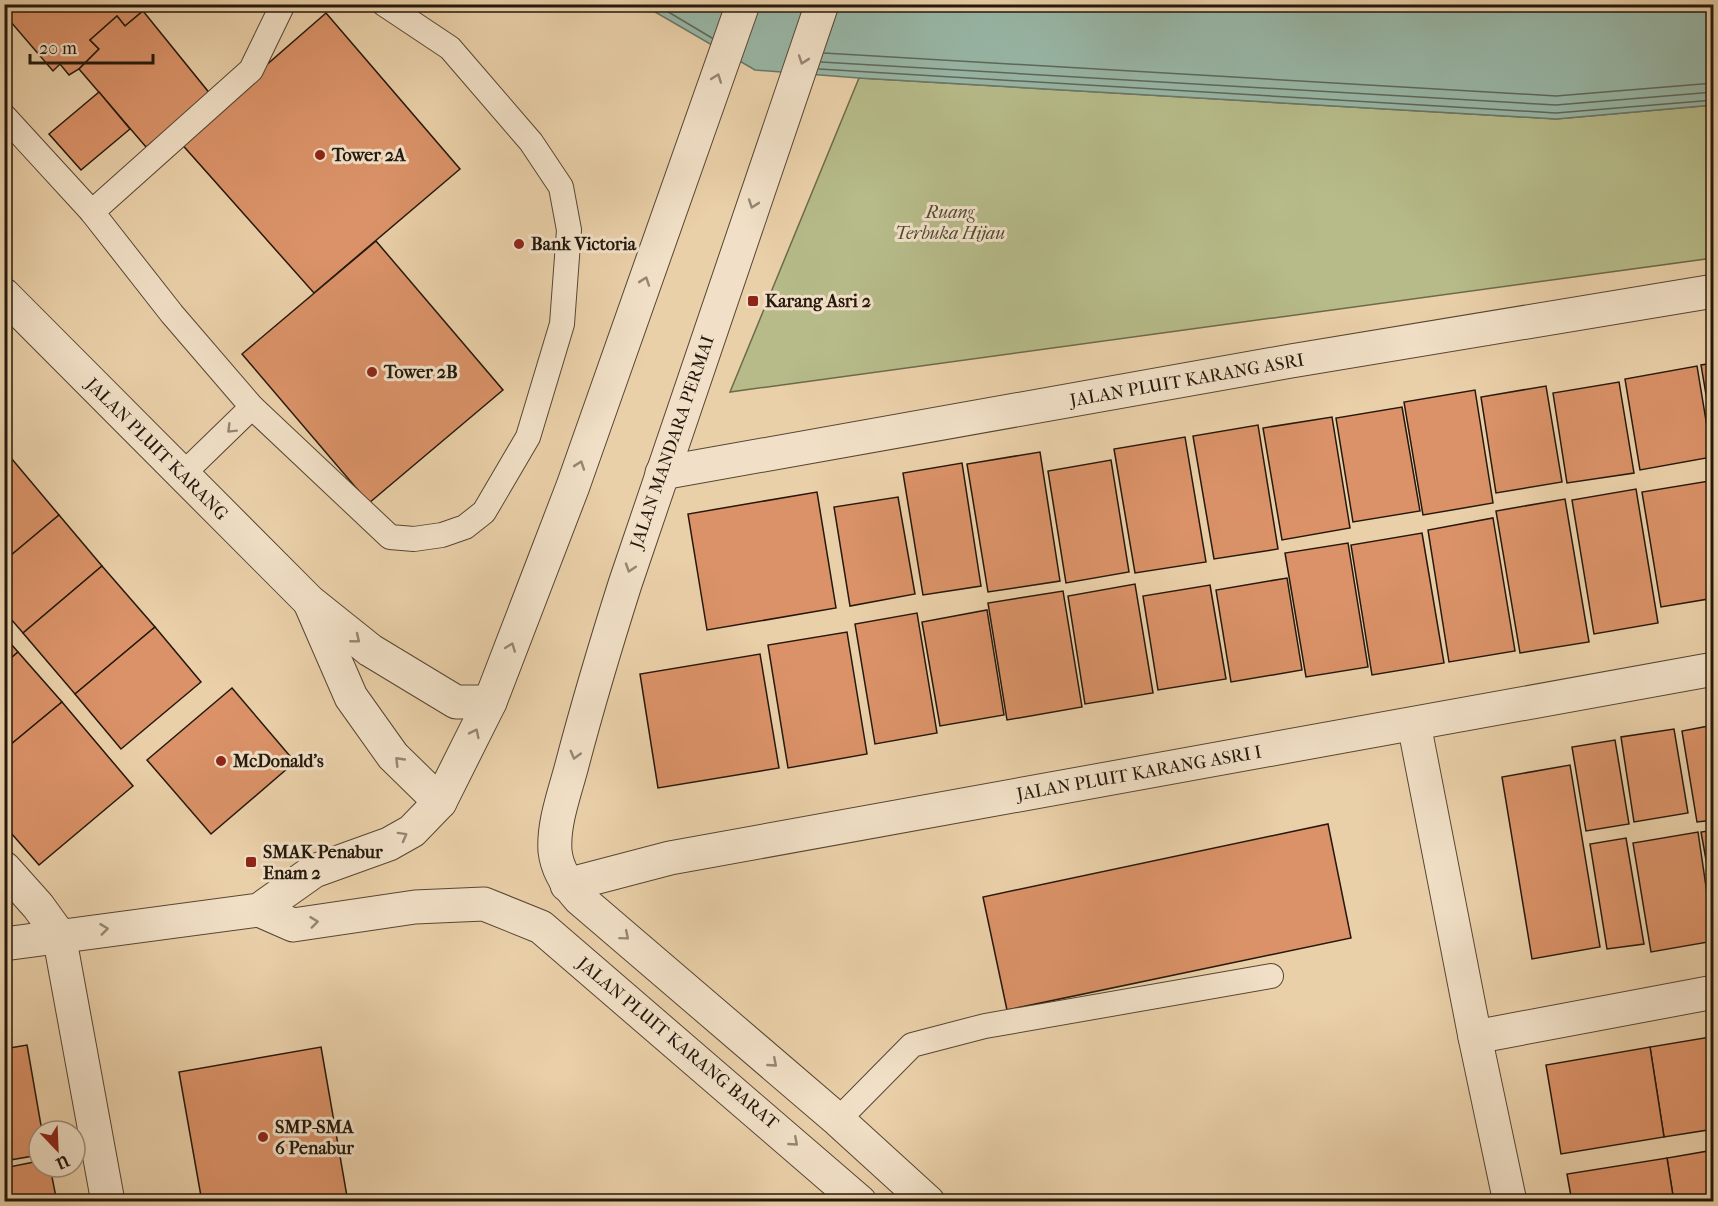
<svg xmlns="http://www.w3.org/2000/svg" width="1718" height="1206" viewBox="0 0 1718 1206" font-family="'IM FELL French Canon',serif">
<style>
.green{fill:#b6bb89;stroke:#6d6a4a;stroke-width:1.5}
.water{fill:#98b7a7;stroke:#6a7769;stroke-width:1.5}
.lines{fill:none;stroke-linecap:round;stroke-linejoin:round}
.shore{stroke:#5e685a;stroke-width:1.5}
.building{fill:#db9268;stroke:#24180c;stroke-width:1.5}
.service-casing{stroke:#564633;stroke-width:26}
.minor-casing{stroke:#564633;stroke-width:35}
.tertiary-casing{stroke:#564633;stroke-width:35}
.service{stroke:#f1e0c7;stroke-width:24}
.minor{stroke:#f1e0c7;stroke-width:33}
.tertiary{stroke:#f1e0c7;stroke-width:33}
.oneway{stroke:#958673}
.poi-dot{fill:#8f2418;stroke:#f1e0c7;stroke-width:2}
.labels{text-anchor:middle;stroke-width:6;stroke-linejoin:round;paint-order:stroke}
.poi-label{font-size:18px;font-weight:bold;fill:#24180c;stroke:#f1e0c7;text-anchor:start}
.park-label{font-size:18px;font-style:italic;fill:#504932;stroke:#f1e0c7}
.street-label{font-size:18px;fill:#24180c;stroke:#f1e0c7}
</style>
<rect width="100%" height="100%" fill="#ead0a9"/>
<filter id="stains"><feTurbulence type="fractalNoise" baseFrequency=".00333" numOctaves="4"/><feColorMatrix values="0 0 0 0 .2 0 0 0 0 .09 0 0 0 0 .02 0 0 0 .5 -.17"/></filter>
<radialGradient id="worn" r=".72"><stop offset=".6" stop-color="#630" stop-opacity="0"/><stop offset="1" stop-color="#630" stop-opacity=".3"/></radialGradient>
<polygon class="green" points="859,78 1556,119 1713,105 1713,258 730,392"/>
<polygon class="water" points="643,5 1713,5 1713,105 1556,119 859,78 755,70"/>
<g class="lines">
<g class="shore">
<polyline points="655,4 712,38"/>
<polyline points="824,53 1556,96 1714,83"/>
<polyline points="821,62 1556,105 1714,92"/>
<polyline points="819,69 1556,113 1714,100"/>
</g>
</g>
<g class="building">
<polygon points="4,4 151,4 125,26 117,16 90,40 99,49 79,69 69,75 60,64 53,71 4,14"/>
<polygon points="143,11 211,95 146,147 79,69 99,49 90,40 117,16 125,26"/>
<polygon points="326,13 460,169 314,293 179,141"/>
<polygon points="99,92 130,129 81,170 49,134"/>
<polygon points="376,241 503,390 369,503 242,354"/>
<polygon points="1714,363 1714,442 1701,365"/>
<polygon points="1697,366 1712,457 1640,470 1625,379"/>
<polygon points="1619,382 1634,473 1567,483 1553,393"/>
<polygon points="1546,386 1562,482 1496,493 1481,397"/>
<polygon points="1475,390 1493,503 1423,515 1404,402"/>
<polygon points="1402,407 1420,511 1353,522 1336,418"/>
<polygon points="1332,417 1350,528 1282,540 1263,428"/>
<polygon points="1258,425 1278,549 1214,559 1193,436"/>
<polygon points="1185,437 1206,562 1135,573 1114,449"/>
<polygon points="6,452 59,515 4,561 4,453"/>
<polygon points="1040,452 1060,581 988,592 967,464"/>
<polygon points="1111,460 1129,572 1066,583 1048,471"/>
<polygon points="962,463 981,586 923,595 903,473"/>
<polygon points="1709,481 1714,509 1714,598 1661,607 1642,492"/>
<polygon points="1636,489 1658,623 1594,634 1572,500"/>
<polygon points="817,492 836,608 707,630 688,514"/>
<polygon points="898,497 915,594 850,606 834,507"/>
<polygon points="1565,499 1589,642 1520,653 1496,511"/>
<polygon points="59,515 102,566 23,633 4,611 4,561"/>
<polygon points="1493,518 1515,651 1449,662 1428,530"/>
<polygon points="1422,533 1444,663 1372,675 1351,545"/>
<polygon points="1348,543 1368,667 1306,677 1285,553"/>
<polygon points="102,566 155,627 75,694 23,633"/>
<polygon points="1287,578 1302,670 1231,682 1216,590"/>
<polygon points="1135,584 1153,693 1085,704 1068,596"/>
<polygon points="1210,585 1226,679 1158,690 1143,596"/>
<polygon points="1063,591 1082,707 1007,720 988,603"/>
<polygon points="987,610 1004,715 940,726 922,622"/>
<polygon points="917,613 937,733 875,744 855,624"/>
<polygon points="155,627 201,682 121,749 75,694"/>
<polygon points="847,632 867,754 788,768 768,645"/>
<polygon points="4,636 18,652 4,664"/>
<polygon points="18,652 62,702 4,750 4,664"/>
<polygon points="760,654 779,768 658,788 640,674"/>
<polygon points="232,688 295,762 211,834 147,760"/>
<polygon points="62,702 133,786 39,865 4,825 4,750"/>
<polygon points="1714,725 1714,820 1697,822 1682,731"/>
<polygon points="1674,729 1688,813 1634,822 1621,737"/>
<polygon points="1615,740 1629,824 1586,831 1572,747"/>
<polygon points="1570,765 1600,947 1532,959 1502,777"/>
<polygon points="1328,824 1351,938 1007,1010 983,897"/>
<polygon points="1714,830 1714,904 1701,832"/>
<polygon points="1698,832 1714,941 1651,952 1633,843"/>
<polygon points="1626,838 1644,944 1607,949 1590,844"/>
<polygon points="1710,1037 1714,1057 1714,1129 1664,1137 1650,1047"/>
<polygon points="27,1045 42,1131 39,1131 39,1155 4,1161 4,1049"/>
<polygon points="321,1047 348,1202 202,1202 179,1072"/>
<polygon points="1650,1047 1664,1137 1561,1154 1546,1065"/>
<polygon points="1714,1150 1714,1202 1674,1202 1667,1158"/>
<polygon points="1667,1158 1674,1202 1572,1202 1567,1174"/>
<polygon points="39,1161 39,1167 50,1167 57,1202 4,1202 4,1168"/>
</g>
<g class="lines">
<g class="service-casing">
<g id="service">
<polyline points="4,116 92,212 172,314 252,407 390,537 414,539 442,535 465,527 484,512 528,437 562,324 569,230 561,187 531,142 450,48 384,4"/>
<polyline points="92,212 251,70 283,4"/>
<polyline points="182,475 252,407"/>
<polyline points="838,1120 912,1045 985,1026 1271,976"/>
</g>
</g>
<g class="minor-casing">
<g id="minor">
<polyline points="662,473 1291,361 1714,291"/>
<polyline points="1414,724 1475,1037 1510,1202"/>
<polyline points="4,868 38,906 59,935 108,1202"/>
<polyline points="567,885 670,858 1714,669"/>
<polyline points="1475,1037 1714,992"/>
</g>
</g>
<g class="tertiary-casing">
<g id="tertiary">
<path d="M 822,4 L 625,584 C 606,644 588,704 572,765 C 565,792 553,823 555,851 C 557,870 567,885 580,899 L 838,1120 L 928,1202"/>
<polyline points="4,295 310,602 370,650 456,702 490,702"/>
<polyline points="311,605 351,697 393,756 440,802"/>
<polyline points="259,910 293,925 415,907 484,904 541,927 860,1202"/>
<polyline points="4,944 259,910 314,871 389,844 412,831 440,802 490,702 573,486 743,4"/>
</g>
</g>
<use href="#service" class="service"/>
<use href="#minor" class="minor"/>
<use href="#tertiary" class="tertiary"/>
</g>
<defs><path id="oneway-chevron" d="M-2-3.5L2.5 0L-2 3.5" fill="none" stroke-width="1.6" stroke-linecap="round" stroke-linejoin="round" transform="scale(1.5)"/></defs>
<g class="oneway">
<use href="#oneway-chevron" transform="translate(803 60) rotate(109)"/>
<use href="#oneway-chevron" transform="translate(717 78) rotate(-70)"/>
<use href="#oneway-chevron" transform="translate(753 204) rotate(109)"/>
<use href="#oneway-chevron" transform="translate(645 281) rotate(-71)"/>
<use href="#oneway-chevron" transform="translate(231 429) rotate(135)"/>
<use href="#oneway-chevron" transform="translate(580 465) rotate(-71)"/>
<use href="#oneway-chevron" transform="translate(630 568) rotate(108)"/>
<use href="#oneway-chevron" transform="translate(356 639) rotate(39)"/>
<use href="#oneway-chevron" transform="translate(511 647) rotate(-69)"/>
<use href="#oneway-chevron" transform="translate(475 733) rotate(-64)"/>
<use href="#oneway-chevron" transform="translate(575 755) rotate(105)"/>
<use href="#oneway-chevron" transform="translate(399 761) rotate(-134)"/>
<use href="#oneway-chevron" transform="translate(403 836) rotate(-29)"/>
<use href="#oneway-chevron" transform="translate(314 922) rotate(-7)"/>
<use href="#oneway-chevron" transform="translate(104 929) rotate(-7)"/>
<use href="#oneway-chevron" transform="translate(625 936) rotate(40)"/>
<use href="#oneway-chevron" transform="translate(773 1063) rotate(41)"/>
<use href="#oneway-chevron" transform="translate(794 1142) rotate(41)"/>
</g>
<g class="poi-dot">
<circle cx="320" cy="155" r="6"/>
<circle cx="519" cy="244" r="6"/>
<rect x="747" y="295" width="12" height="12" rx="3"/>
<circle cx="372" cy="372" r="6"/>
<circle cx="221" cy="761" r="6"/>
<rect x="245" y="856" width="12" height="12" rx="3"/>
<circle cx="263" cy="1137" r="6"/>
</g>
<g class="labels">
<g class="poi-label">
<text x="332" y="161">Tower 2A</text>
<text x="531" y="250">Bank Victoria</text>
<text x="765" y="307">Karang Asri 2</text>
<text x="384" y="378">Tower 2B</text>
<text x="233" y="767">McDonald's</text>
<text x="263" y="858">SMAK Penabur<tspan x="263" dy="21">Enam 2</tspan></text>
<text x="275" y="1133">SMP-SMA<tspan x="275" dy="21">6 Penabur</tspan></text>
</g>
<g class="park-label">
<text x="950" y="218">Ruang<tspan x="950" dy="21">Terbuka Hijau</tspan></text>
</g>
<g class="street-label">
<text transform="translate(1187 380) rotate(-10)" y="6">JALAN PLUIT KARANG ASRI</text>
<text transform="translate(672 442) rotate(-71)" y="6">JALAN MANDARA PERMAI</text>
<text transform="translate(157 449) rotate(45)" y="6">JALAN PLUIT KARANG</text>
<text transform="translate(1139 773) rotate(-10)" y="6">JALAN PLUIT KARANG ASRI I</text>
<text transform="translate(678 1043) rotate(40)" y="6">JALAN PLUIT KARANG BARAT</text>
</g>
</g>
<rect width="1718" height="1206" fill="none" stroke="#ead0a9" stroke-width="24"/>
<rect x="6" y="6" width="1706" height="1194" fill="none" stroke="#24180c" stroke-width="3"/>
<rect x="12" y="12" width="1694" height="1182" fill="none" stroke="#24180c" stroke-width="1.5"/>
<g transform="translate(57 1149) rotate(157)"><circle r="28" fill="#f1e0c7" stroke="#9f907c" stroke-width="1.5"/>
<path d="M0-4.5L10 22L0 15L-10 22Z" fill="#8f2418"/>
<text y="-9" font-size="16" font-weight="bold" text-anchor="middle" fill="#24180c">U</text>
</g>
<path d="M30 54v9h123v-9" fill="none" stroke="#24180c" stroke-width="3"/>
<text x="39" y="54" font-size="18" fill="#24180c" stroke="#f1e0c7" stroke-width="4.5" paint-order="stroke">20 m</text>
<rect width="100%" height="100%" filter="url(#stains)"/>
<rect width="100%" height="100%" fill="url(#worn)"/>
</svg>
